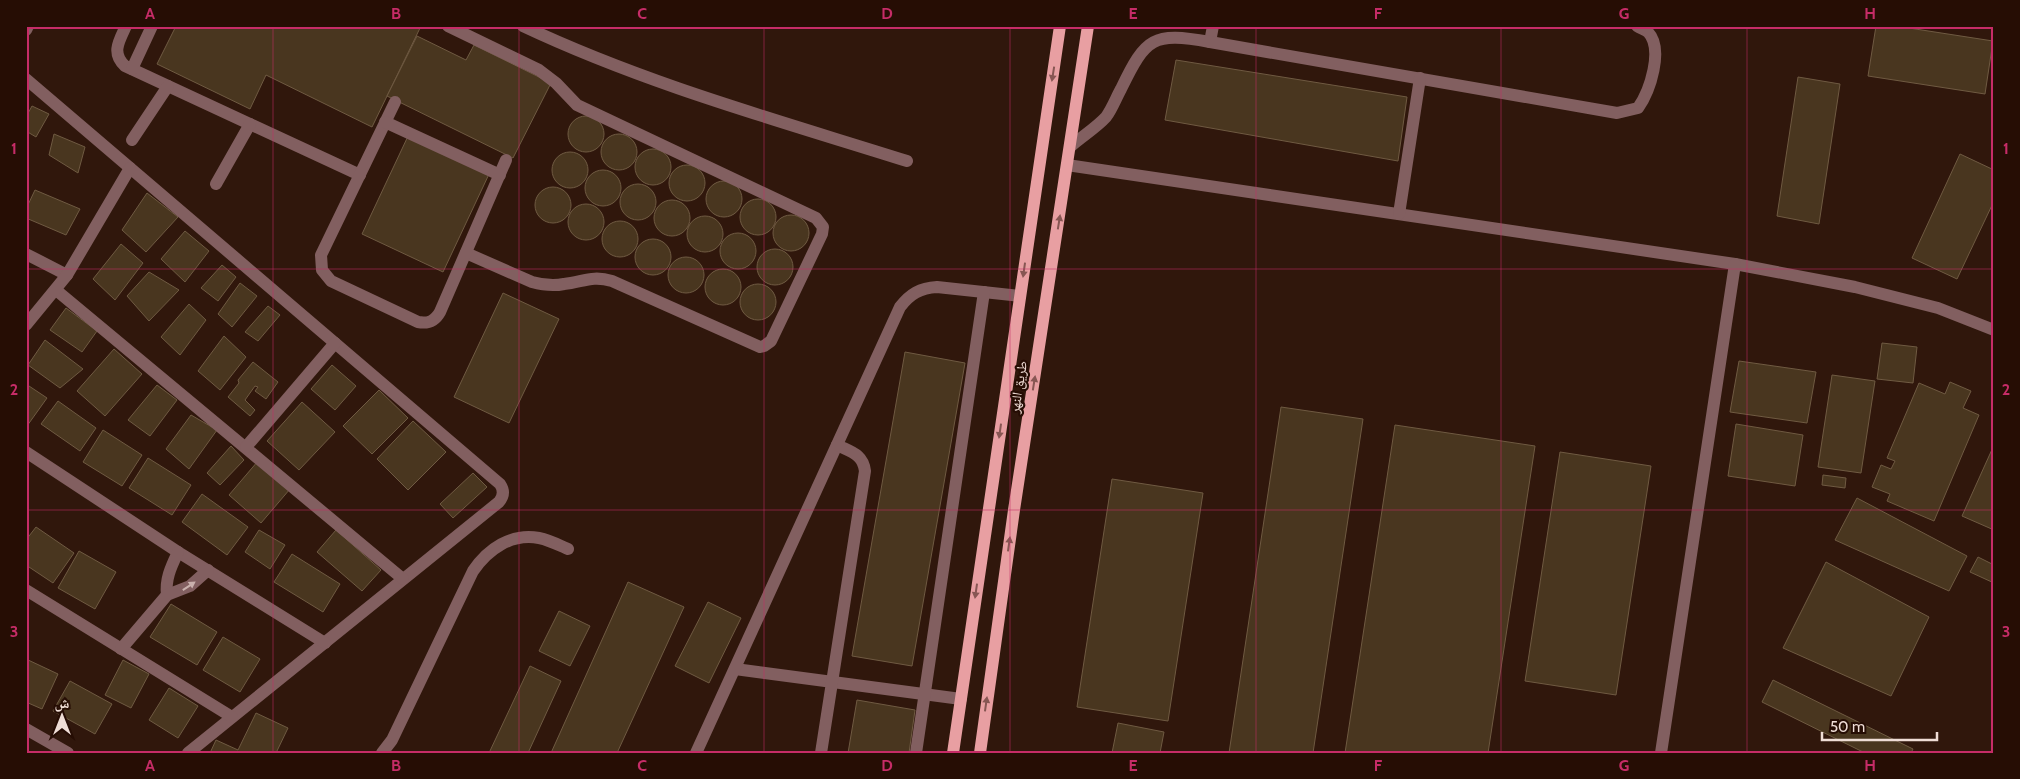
<svg xmlns="http://www.w3.org/2000/svg" width="2020" height="779" viewBox="0 0 2020 779" font-family="Cabin,'Noto Naskh Arabic',sans-serif">
<style>
.building{fill:#49361f;stroke:#6f5a42}
.lines{fill:none;stroke-linecap:round;stroke-linejoin:round}
.minor{stroke:#825f60;stroke-width:12}
.major{stroke:#e89fa2;stroke-width:12}
.oneway{fill:#875653}
.oneway2{fill:#c9b1ad}
.grid{fill:none;stroke:#c62c67;stroke-width:1;stroke-opacity:0.55}
.labels{text-anchor:middle;stroke-width:4.5;stroke-linejoin:round;paint-order:stroke}
.street-label{font-size:14px;fill:#efddd6;stroke:#260d04}
.neatline{fill:none;stroke:#c62c67;stroke-width:2}
.grid-label{font-size:16px;text-anchor:middle;font-weight:bold;fill:#c62c67}
</style>
<rect width="100%" height="100%" fill="#30170c"/>
<g class="building">
<polygon points="176,26 421,26 372,127 266,75 250,109 157,64"/>
<polygon points="1876,26 1896,26 1993,41 1985,94 1868,76"/>
<polygon points="417,36 466,60 474,45 551,83 513,158 387,96"/>
<polygon points="1176,60 1407,97 1398,161 1165,120"/>
<polygon points="1798,77 1840,84 1819,224 1777,216"/>
<polygon points="32,106 49,114 36,137 26,131 26,117"/>
<circle cx="586" cy="134" r="18"/>
<circle cx="619" cy="152" r="18"/>
<polygon points="54,134 85,147 78,173 49,155"/>
<polygon points="409,134 490,172 443,272 362,234"/>
<circle cx="653" cy="167" r="18"/>
<circle cx="570" cy="170" r="18"/>
<polygon points="1960,154 1994,170 1994,201 1957,279 1912,258"/>
<circle cx="687" cy="183" r="18"/>
<circle cx="603" cy="188" r="18"/>
<circle cx="724" cy="199" r="18"/>
<circle cx="638" cy="202" r="18"/>
<circle cx="553" cy="205" r="18"/>
<polygon points="35,190 80,209 66,235 26,218 26,209"/>
<polygon points="147,193 178,217 146,252 122,230"/>
<circle cx="758" cy="217" r="18"/>
<circle cx="672" cy="218" r="18"/>
<circle cx="586" cy="222" r="18"/>
<circle cx="791" cy="233" r="18"/>
<circle cx="705" cy="234" r="18"/>
<circle cx="620" cy="239" r="18"/>
<polygon points="185,231 209,251 185,282 161,259"/>
<circle cx="738" cy="251" r="18"/>
<circle cx="653" cy="257" r="18"/>
<polygon points="121,244 143,263 115,300 93,279"/>
<circle cx="775" cy="267" r="18"/>
<circle cx="686" cy="275" r="18"/>
<polygon points="222,265 236,277 218,301 201,288"/>
<circle cx="723" cy="287" r="18"/>
<polygon points="149,272 179,290 149,321 127,296"/>
<polygon points="240,283 257,296 232,327 218,314"/>
<circle cx="758" cy="302" r="18"/>
<polygon points="503,293 559,319 509,423 454,397"/>
<polygon points="189,304 206,320 180,355 161,337"/>
<polygon points="268,306 280,315 258,341 245,332"/>
<polygon points="66,308 97,331 82,352 50,330"/>
<polygon points="224,336 246,357 220,390 198,371"/>
<polygon points="45,340 83,369 60,388 28,365"/>
<polygon points="1882,343 1917,347 1913,383 1877,379"/>
<polygon points="114,349 142,374 105,416 77,391"/>
<polygon points="905,352 965,363 912,666 852,656"/>
<polygon points="1739,361 1816,372 1807,423 1730,412"/>
<polygon points="253,362 278,382 266,399 255,391 258,387 255,386 245,400 255,410 250,416 228,397 239,383 238,380"/>
<polygon points="332,365 356,386 335,410 311,389"/>
<polygon points="1832,375 1875,381 1861,473 1818,467"/>
<polygon points="1950,382 1971,391 1963,408 1979,415 1934,521 1887,501 1890,494 1872,487 1881,465 1891,469 1895,461 1887,458 1919,383 1945,394"/>
<polygon points="26,384 47,398 27,426 26,425"/>
<polygon points="157,385 177,400 150,436 128,420"/>
<polygon points="379,390 408,418 372,454 343,426"/>
<polygon points="58,401 96,428 80,451 41,424"/>
<polygon points="302,402 335,432 299,470 267,441"/>
<polygon points="1281,407 1363,419 1313,753 1229,753"/>
<polygon points="191,415 217,430 189,469 166,449"/>
<polygon points="413,421 446,452 408,490 377,459"/>
<polygon points="1736,424 1803,435 1795,486 1728,476"/>
<polygon points="1395,425 1535,446 1488,753 1345,753"/>
<polygon points="103,430 142,455 122,486 83,462"/>
<polygon points="1994,445 1994,530 1962,516"/>
<polygon points="231,446 244,460 220,485 207,473"/>
<polygon points="1560,452 1651,466 1616,695 1525,681"/>
<polygon points="148,458 191,485 172,515 129,488"/>
<polygon points="258,461 290,489 261,523 229,495"/>
<polygon points="473,473 487,487 453,518 440,504"/>
<polygon points="1823,475 1846,478 1845,488 1822,485"/>
<polygon points="1112,479 1203,493 1168,721 1077,707"/>
<polygon points="202,494 248,527 227,555 182,522"/>
<polygon points="1857,498 1967,556 1949,591 1835,540"/>
<polygon points="36,527 74,553 53,583 26,565 26,540"/>
<polygon points="259,530 285,545 270,569 245,552"/>
<polygon points="336,530 381,570 362,591 317,552"/>
<polygon points="79,551 116,572 95,609 58,588"/>
<polygon points="292,554 340,584 323,612 274,582"/>
<polygon points="1978,557 1994,565 1994,583 1970,572"/>
<polygon points="1826,562 1929,617 1891,696 1783,648"/>
<polygon points="628,582 684,607 617,753 551,753"/>
<polygon points="708,602 741,618 709,683 675,666"/>
<polygon points="171,604 217,632 197,665 150,637"/>
<polygon points="559,611 590,626 570,666 539,651"/>
<polygon points="223,637 260,659 240,692 203,670"/>
<polygon points="26,659 58,674 42,709 26,702"/>
<polygon points="123,660 149,674 131,708 105,695"/>
<polygon points="530,666 561,681 528,753 489,753"/>
<polygon points="1773,680 1913,749 1911,753 1865,753 1762,702"/>
<polygon points="70,681 112,704 95,734 53,711"/>
<polygon points="169,688 198,706 178,738 149,720"/>
<polygon points="857,700 915,710 909,753 848,753"/>
<polygon points="256,713 288,728 276,753 210,753 216,740 238,750"/>
<polygon points="1118,723 1164,732 1160,753 1112,753"/>
</g>
<g class="lines">
<g class="minor">
<path d="M 126,26 C 119,41 111,53 125,66 L 360,175"/>
<path d="M 448,26 L 539,70 L 556,83 L 577,105 L 816,218 L 823,227 L 822,234 L 771,341 L 764,346 L 760,347 L 612,281 C 592,275 583,282 564,284 C 554,286 543,285 532,282 L 466,253"/>
<path d="M 523,26 C 646,84 777,120 907,161"/>
<polyline points="26,30 28,26"/>
<polyline points="1210,42 1213,26"/>
<polyline points="132,69 152,26"/>
<path d="M 26,79 L 500,484 C 504,490 504,496 499,502 L 188,753"/>
<path d="M 395,102 L 321,255 L 322,270 L 331,281 L 418,322 C 428,324 435,321 440,312 L 506,160"/>
<polyline points="385,122 500,175"/>
<polyline points="132,140 168,86"/>
<path d="M 1070,147 C 1081,137 1096,128 1106,117 C 1112,109 1116,98 1121,89 C 1146,37 1153,32 1210,42 L 1617,113 L 1638,108 C 1650,91 1664,49 1648,32 C 1645,30 1640,28 1637,26"/>
<polyline points="1067,165 1735,264 1855,287 1938,308 1994,330"/>
<polyline points="216,184 250,124"/>
<polyline points="1399,214 1420,78"/>
<polyline points="26,254 67,275"/>
<polyline points="56,290 403,579"/>
<polyline points="26,325 67,275 130,168"/>
<polyline points="246,447 335,343"/>
<polyline points="26,452 178,552 325,643"/>
<polyline points="26,590 232,717"/>
<path d="M 167,595 C 165,579 171,567 178,552"/>
<polyline points="121,649 167,595 190,586 208,570"/>
<polyline points="735,669 961,699"/>
<polyline points="26,729 68,753"/>
<path d="M 382,753 L 392,740 L 473,571 C 488,549 511,533 539,538 C 549,540 559,545 568,549"/>
<path d="M 696,753 L 900,307 C 910,294 920,288 937,287 L 1020,296"/>
<path d="M 821,753 L 865,471 C 863,454 851,452 837,445"/>
<polyline points="916,753 984,292"/>
<polyline points="1661,753 1735,264"/>
</g>
<g class="major">
<polyline points="953,753 1060,26"/>
<polyline points="980,753 1014,510 1088,26"/>
</g>
</g>
<defs><path id="oneway-solid" d="M-6-.8H1V-3.2L6.5 0L1 3.2V.8H-6Z" transform="scale(1.25)"/></defs>
<g class="oneway">
<use href="#oneway-solid" transform="translate(1053 74) rotate(99)"/>
<use href="#oneway-solid" transform="translate(1059 222) rotate(-81)"/>
<use href="#oneway-solid" transform="translate(1024 270) rotate(98)"/>
<use href="#oneway-solid" transform="translate(1034 383) rotate(-81)"/>
<use href="#oneway-solid" transform="translate(1000 431) rotate(98)"/>
<use href="#oneway-solid" transform="translate(1009 544) rotate(-82)"/>
<use href="#oneway-solid" transform="translate(976 591) rotate(98)"/>
<use href="#oneway-solid" transform="translate(986 704) rotate(-82)"/>
</g>
<use class="oneway2" href="#oneway-solid" transform="translate(189 586) rotate(-34)"/>
<path class="grid" d="M 273,26 L 273,753M 519,26 L 519,753M 764,26 L 764,753M 1010,26 L 1010,753M 1256,26 L 1256,753M 1501,26 L 1501,753M 1747,26 L 1747,753M 26,269 L 1994,269M 26,510 L 1994,510"/>
<g class="labels">
<g class="street-label">
<text transform="translate(1018 387) rotate(-81)" y="5">طريق النهر</text>
</g>
</g>
<rect width="2020" height="779" fill="none" stroke="#260d04" stroke-width="55"/>
<g transform="translate(62 716)" stroke="#260d04" stroke-width="4" paint-order="stroke">
<path d="M0-4L9 19L0 12L-9 19Z" fill="#efddd6"/>
<text y="-8" font-size="14" font-weight="bold" text-anchor="middle" fill="#efddd6">ش</text>
</g>
<path d="M1822 732v8h115v-8" fill="none" stroke="#efddd6" stroke-width="2.5"/>
<text x="1830" y="732" font-size="15" fill="#efddd6" stroke="#260d04" stroke-width="4" paint-order="stroke">50 m</text>
<rect x="28" y="28" width="1964" height="724" class="neatline"/>
<g class="grid-label">
<text x="150" y="19">A</text>
<text x="396" y="19">B</text>
<text x="642" y="19">C</text>
<text x="887" y="19">D</text>
<text x="1133" y="19">E</text>
<text x="1378" y="19">F</text>
<text x="1624" y="19">G</text>
<text x="1870" y="19">H</text>
<text x="14" y="154">1</text>
<text x="2006" y="154">1</text>
<text x="14" y="395">2</text>
<text x="2006" y="395">2</text>
<text x="14" y="637">3</text>
<text x="2006" y="637">3</text>
<text x="150" y="771">A</text>
<text x="396" y="771">B</text>
<text x="642" y="771">C</text>
<text x="887" y="771">D</text>
<text x="1133" y="771">E</text>
<text x="1378" y="771">F</text>
<text x="1624" y="771">G</text>
<text x="1870" y="771">H</text>
</g>
</svg>
